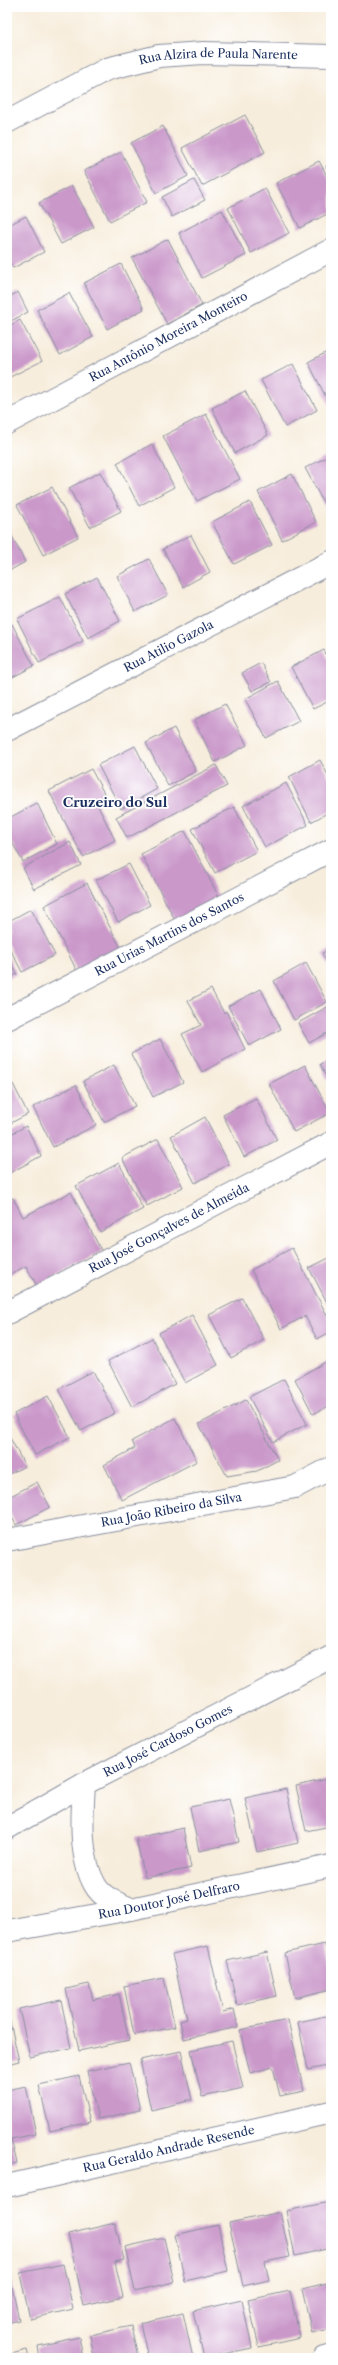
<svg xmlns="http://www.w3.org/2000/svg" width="338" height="2365" viewBox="0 0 338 2365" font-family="'Libre Caslon Text',serif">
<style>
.building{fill:#ca99ca}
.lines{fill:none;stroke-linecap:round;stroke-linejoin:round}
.minor-casing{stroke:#898e9d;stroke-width:24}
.minor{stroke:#fff;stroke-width:22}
.labels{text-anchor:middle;stroke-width:3.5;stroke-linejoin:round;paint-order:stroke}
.street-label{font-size:12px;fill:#1b2f5e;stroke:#fff}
.neighbourhood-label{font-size:13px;font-weight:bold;fill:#1b2f5e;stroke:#fff}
</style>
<rect width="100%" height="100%" fill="#fff"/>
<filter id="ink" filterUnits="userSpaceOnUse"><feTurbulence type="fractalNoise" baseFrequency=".025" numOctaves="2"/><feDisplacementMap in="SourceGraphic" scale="8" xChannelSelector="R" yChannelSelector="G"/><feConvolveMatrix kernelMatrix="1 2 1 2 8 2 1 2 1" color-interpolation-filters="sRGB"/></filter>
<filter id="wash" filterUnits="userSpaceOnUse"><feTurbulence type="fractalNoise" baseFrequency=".012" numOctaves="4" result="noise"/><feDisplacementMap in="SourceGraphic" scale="16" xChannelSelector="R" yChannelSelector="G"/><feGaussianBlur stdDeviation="0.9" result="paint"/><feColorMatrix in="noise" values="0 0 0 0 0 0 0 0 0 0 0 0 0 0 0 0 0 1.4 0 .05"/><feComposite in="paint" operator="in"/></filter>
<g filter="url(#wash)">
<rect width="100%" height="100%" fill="#f7eddc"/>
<g id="blocks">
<g class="building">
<polygon points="245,115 265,152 202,186 182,148"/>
<polygon points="163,126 188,176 156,193 131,143"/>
<polygon points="121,152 147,202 110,221 84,171"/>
<polygon points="319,161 331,183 331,212 300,228 276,183"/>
<polygon points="331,163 331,177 326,166"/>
<polygon points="194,180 205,200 172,217 162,197"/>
<polygon points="72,186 94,227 61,244 39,203"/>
<polygon points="265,188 289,233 251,253 228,208"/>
<polygon points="222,210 246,255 202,278 179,233"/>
<polygon points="26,216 44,252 13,268 7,257 7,226"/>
<polygon points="168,239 202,305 167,324 132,258"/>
<polygon points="121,264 144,309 107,329 84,283"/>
<polygon points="18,292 28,312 7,323 7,298"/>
<polygon points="69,293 93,337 60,355 37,310"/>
<polygon points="20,320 42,361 10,377 7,371 7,327"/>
<polygon points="331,350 331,407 308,362"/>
<polygon points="293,364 317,410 285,427 261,380"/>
<polygon points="245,391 268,435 235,453 212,408"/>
<polygon points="206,414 240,479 197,501 163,436"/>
<polygon points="152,444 174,487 139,506 117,463"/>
<polygon points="331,455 331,514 330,515 305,468"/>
<polygon points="100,472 121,511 90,527 69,488"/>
<polygon points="292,474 316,522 282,540 258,492"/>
<polygon points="52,487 78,537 43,555 17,505"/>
<polygon points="250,502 272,545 234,564 212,522"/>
<polygon points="7,527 25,562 7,572"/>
<polygon points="191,535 210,572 183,587 163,549"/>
<polygon points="149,559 168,595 135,612 117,576"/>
<polygon points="97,577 120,621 88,638 65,594"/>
<polygon points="60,597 83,641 39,663 17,619"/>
<polygon points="12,624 34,666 7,680 7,627"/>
<polygon points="324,650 331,664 331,700 313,709 291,667"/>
<polygon points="261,663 271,682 252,691 242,673"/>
<polygon points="278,681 299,721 266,738 245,699"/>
<polygon points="225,704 247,745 215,762 194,720"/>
<polygon points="174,728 196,771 168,786 146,743"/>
<polygon points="135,746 157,789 121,809 98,765"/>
<polygon points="320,760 331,781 331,811 311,822 289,777"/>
<polygon points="216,765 227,786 127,838 116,817"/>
<polygon points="91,769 106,797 96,802 115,840 83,857 49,791"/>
<polygon points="286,783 308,825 265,847 243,806"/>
<polygon points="37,803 57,844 23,862 7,833 7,819"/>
<polygon points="234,807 257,851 215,873 192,829"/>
<polygon points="185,831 222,903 178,926 141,854"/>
<polygon points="70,842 81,865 34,889 23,868"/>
<polygon points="129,864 150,905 118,922 96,880"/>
<polygon points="87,883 124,954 80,977 44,906"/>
<polygon points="31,909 55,955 22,972 7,943 7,922"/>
<polygon points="331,949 331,970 322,953"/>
<polygon points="7,955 17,974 7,979"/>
<polygon points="306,963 327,1002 294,1020 274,981"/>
<polygon points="211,989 224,1013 226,1011 245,1049 202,1072 182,1034 201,1025 188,1001"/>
<polygon points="261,989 281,1029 249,1046 228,1006"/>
<polygon points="329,1006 331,1011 331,1031 309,1043 298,1023"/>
<polygon points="160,1039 183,1082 153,1097 131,1054"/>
<polygon points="331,1058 331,1087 320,1064"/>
<polygon points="114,1065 135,1106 104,1122 83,1081"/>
<polygon points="305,1065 330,1113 294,1132 269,1084"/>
<polygon points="13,1084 28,1114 7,1125 7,1087"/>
<polygon points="76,1085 96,1125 53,1147 33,1107"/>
<polygon points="256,1098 277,1140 244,1157 223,1115"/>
<polygon points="205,1117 229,1164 195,1183 171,1136"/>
<polygon points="26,1126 41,1156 8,1174 7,1136"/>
<polygon points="158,1139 183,1187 147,1206 122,1158"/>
<polygon points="119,1163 143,1209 100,1232 76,1186"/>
<polygon points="71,1192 102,1252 37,1286 26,1266 7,1276 7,1201 13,1198 23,1217"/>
<polygon points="292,1248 331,1323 331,1332 317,1339 305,1316 281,1329 251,1270"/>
<polygon points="331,1257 331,1304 329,1306 309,1268"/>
<polygon points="242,1298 264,1340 231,1358 209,1315"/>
<polygon points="192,1315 218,1365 185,1383 159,1333"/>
<polygon points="152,1338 175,1384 132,1407 108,1361"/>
<polygon points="331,1359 331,1409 329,1406 313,1414 295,1379"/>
<polygon points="93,1371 115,1413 81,1431 59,1389"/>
<polygon points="284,1379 307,1424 273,1442 249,1397"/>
<polygon points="48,1396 70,1437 35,1455 14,1414"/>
<polygon points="246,1400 278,1460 257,1471 227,1476 199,1424"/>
<polygon points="175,1418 197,1461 122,1500 104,1465 135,1448 132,1441"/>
<polygon points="7,1432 25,1466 7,1475"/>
<polygon points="37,1482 50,1507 16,1525 7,1507 7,1498"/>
<polygon points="331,1778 331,1826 306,1831 296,1786"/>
<polygon points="286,1789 298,1843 257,1852 245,1798"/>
<polygon points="229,1799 239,1842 199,1851 190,1807"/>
<polygon points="183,1828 191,1868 145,1878 136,1838"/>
<polygon points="325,1944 331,1972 331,1989 295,1998 285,1953"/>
<polygon points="208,1946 223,2012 234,2009 238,2027 184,2039 180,2021 187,2019 172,1954"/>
<polygon points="267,1952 277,1996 237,2005 227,1961"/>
<polygon points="164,1978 175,2027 134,2035 124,1986"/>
<polygon points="89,1984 93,2000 119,1994 129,2040 79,2051 66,1989"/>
<polygon points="61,2000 71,2048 30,2057 19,2009"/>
<polygon points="7,2009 19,2061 7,2064"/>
<polygon points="331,2015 331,2065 308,2070 298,2022"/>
<polygon points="288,2020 304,2091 280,2096 273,2067 250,2073 240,2030"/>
<polygon points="232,2041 243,2088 202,2097 191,2050"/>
<polygon points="181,2051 192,2100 151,2110 140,2060"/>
<polygon points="129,2062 140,2110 98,2119 87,2071"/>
<polygon points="79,2076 90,2122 50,2131 39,2085"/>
<polygon points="26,2086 36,2134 11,2139 17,2163 7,2165 7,2090"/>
<polygon points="329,2202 331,2213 331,2248 295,2256 286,2211"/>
<polygon points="280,2212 290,2257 265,2262 269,2280 243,2286 229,2223"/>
<polygon points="115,2223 124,2260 115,2262 123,2297 84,2306 68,2234"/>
<polygon points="218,2225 228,2271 185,2281 175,2235"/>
<polygon points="164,2238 174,2282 135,2291 125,2247"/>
<polygon points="63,2264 73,2309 30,2319 20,2273"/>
<polygon points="10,2276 19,2320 7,2323 7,2277"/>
<polygon points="331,2282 331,2329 312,2333 302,2289"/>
<polygon points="290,2291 300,2338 259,2347 248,2300"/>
<polygon points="242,2300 252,2348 204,2358 193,2311"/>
<polygon points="183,2313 193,2358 148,2358 140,2323"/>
<polygon points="131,2326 138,2358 94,2358 90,2335"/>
<polygon points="79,2337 83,2358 40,2358 38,2346"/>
<polygon points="27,2350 29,2358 7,2358 7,2355"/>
</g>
</g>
</g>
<g filter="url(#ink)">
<use href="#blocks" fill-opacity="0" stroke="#898e9d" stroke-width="1"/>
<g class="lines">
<g class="minor-casing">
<g id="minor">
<path id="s1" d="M 7,122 L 107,69 L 159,56 L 203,53 L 331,56"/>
<path id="s2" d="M 7,423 L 331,250"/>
<path id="s3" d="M 7,730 L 331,562"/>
<path id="s4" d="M 7,1019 L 331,850"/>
<path id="s5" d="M 7,1313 L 331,1143"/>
<path id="s6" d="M 7,1540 L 295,1487 L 331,1468"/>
<path d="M 84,1784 C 82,1816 79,1857 95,1885 C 102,1898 119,1904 131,1909"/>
<path id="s7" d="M 7,1828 L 84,1784 L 331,1657"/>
<path id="s8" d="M 7,1931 L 131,1909 L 331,1866"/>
<path id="s9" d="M 7,2186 L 331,2112"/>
<polyline points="324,2358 331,2356"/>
</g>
</g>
<use href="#minor" class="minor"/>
</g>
</g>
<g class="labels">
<g class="street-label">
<text dy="4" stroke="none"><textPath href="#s1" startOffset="226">Rua Alzira de Paula Narente</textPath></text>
<text dy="4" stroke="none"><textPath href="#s2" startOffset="183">Rua Antônio Moreira Monteiro</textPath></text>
<text dy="4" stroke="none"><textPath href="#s3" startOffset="182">Rua Atilio Gazola</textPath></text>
<text dy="4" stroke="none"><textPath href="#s4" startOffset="183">Rua Urias Martins dos Santos</textPath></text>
<text dy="4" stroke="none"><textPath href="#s5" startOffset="183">Rua José Gonçalves de Almeida</textPath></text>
<text dy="4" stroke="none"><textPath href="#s6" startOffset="167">Rua João Ribeiro da Silva</textPath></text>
<text dy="4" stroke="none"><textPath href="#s7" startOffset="183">Rua José Cardoso Gomes</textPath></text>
<text dy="4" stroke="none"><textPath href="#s8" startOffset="165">Rua Doutor José Delfraro</textPath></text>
<text dy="4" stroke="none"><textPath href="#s9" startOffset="166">Rua Geraldo Andrade Resende</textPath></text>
</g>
<g class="neighbourhood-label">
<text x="115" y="807">Cruzeiro do Sul</text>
</g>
</g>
<rect width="338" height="2365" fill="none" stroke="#fff" stroke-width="24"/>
</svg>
